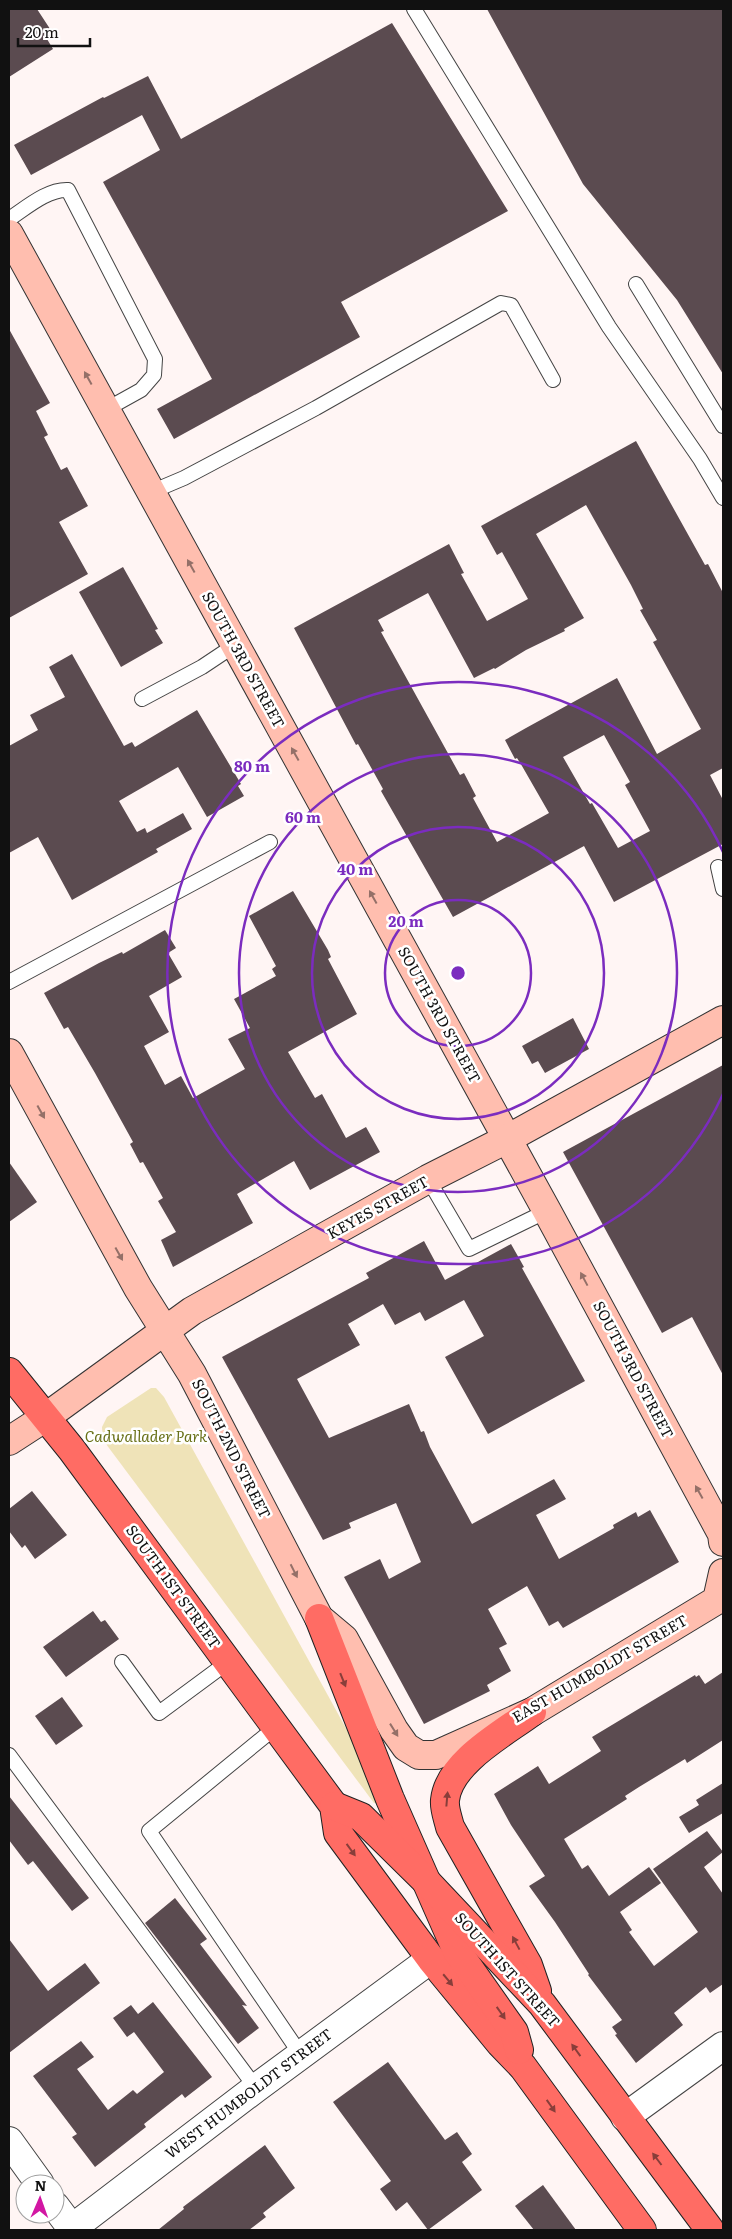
<svg xmlns="http://www.w3.org/2000/svg" width="732" height="2239" viewBox="0 0 732 2239" font-family="Literata,serif">
<style>
.green{fill:#efe3b8}
.building{fill:#5b4b50;fill-rule:evenodd}
.lines{fill:none;stroke-linecap:round;stroke-linejoin:round}
.lane-casing{stroke:#444;stroke-width:16}
.street-casing{stroke:#444;stroke-width:30}
.secondary-casing{stroke:#333;stroke-width:30}
.primary-casing{stroke:#222;stroke-width:30}
.lane{stroke:#fff;stroke-width:14}
.street{stroke:#fff;stroke-width:28}
.secondary{stroke:#ffbeaf;stroke-width:28}
.primary{stroke:#ff6c64;stroke-width:28}
.oneway{fill:#947068}
.oneway2{fill:#883e3a}
.ring{fill:none;stroke:#7b2cbf;stroke-width:2.5}
.labels{text-anchor:middle;stroke-width:5;stroke-linejoin:round;paint-order:stroke}
.street-label{font-size:15px;fill:#111;stroke:#fff}
.park-label{font-size:15px;font-style:italic;fill:#697118;stroke:#fff}
.centre{fill:#7b2cbf;stroke:#fff;stroke-width:2.5}
.ring-label{font-size:15px;text-anchor:middle;font-weight:bold;fill:#7b2cbf;stroke:#fff;stroke-width:5;stroke-linejoin:round;paint-order:stroke}
</style>
<rect width="100%" height="100%" fill="#fff5f4"/>
<polygon class="green" points="151,1388 156,1388 164,1397 348,1732 379,1796 377,1803 374,1803 103,1440 102,1427 107,1417"/>
<g class="building">
<polygon points="9,9 37,9 54,35 47,39 53,49 9,77"/>
<polygon points="487,9 723,9 723,374 677,300 583,184"/>
<polygon points="392,23 508,211 341,302 360,337 174,439 157,409 212,379 103,182 160,150 142,115 31,175 14,145 103,97 104,98 148,76 181,139"/>
<polygon points="9,329 50,403 36,411 48,435 44,437 61,470 67,467 88,506 59,522 88,574 9,618"/>
<path d="M 636,441 L 705,565 L 708,564 L 723,593 L 723,768 L 710,775 L 723,800 L 723,844 L 614,902 L 584,846 L 453,917 L 381,791 L 383,789 L 358,744 L 356,745 L 294,628 L 449,544 L 464,573 L 461,574 L 487,621 L 528,599 L 502,552 L 497,555 L 481,526 ZM 586,505 L 631,585 L 643,609 L 640,610 L 657,640 L 653,642 L 701,729 L 657,754 L 617,678 L 526,728 L 505,740 L 515,759 L 517,758 L 522,766 L 549,813 L 497,842 L 473,798 L 476,796 L 464,773 L 460,775 L 381,632 L 384,631 L 378,620 L 428,593 L 474,678 L 494,668 L 495,669 L 526,650 L 565,631 L 564,629 L 584,618 L 536,534 ZM 604,735 L 630,782 L 625,785 L 650,831 L 618,848 L 592,803 L 590,804 L 563,757 Z"/>
<polygon points="123,567 158,629 155,630 163,643 121,667 79,592"/>
<polygon points="72,654 124,746 132,742 135,747 197,710 241,784 238,786 244,796 207,817 178,767 119,801 137,832 145,828 147,833 183,813 192,829 156,849 158,852 72,900 38,837 9,853 9,746 38,730 30,715 65,697 49,667"/>
<polygon points="293,891 328,950 331,957 328,959 357,1014 288,1052 315,1098 322,1094 346,1138 366,1127 380,1152 310,1190 294,1161 237,1194 253,1223 173,1267 161,1240 176,1232 158,1201 163,1198 143,1162 140,1163 130,1144 133,1142 95,1073 68,1027 64,1029 44,993 99,963 122,952 123,954 165,930 176,948 168,953 182,977 149,996 169,1032 144,1046 165,1085 181,1076 193,1098 245,1069 228,1039 250,1028 234,999 276,976 272,969 276,966 249,916"/>
<polygon points="573,1018 589,1049 545,1073 538,1061 532,1064 522,1046"/>
<polygon points="723,1065 723,1375 692,1317 662,1333 563,1152"/>
<polygon points="9,1162 37,1202 9,1222"/>
<polygon points="424,1241 445,1280 511,1244 524,1267 522,1268 585,1381 488,1434 445,1357 484,1336 464,1300 425,1321 420,1312 395,1325 383,1304 348,1324 360,1345 297,1379 329,1438 409,1404 421,1432 424,1431 430,1447 472,1524 554,1479 566,1499 536,1515 559,1559 614,1528 613,1525 636,1512 638,1517 650,1510 679,1562 563,1628 558,1621 549,1626 527,1586 488,1609 507,1644 499,1648 511,1671 487,1685 490,1691 424,1724 344,1577 380,1559 389,1579 421,1562 396,1503 349,1523 351,1528 323,1540 222,1357 369,1278 366,1273"/>
<polygon points="32,1491 67,1535 35,1559 25,1545 22,1548 9,1531 9,1509"/>
<polygon points="93,1611 101,1622 105,1620 119,1639 66,1677 43,1647"/>
<polygon points="723,1672 723,1740 687,1763 685,1759 639,1787 625,1796 627,1799 564,1839 582,1869 588,1865 609,1896 649,1867 661,1883 620,1912 632,1930 629,1932 654,1966 698,1932 653,1869 707,1831 723,1852 704,1867 723,1894 723,1984 710,1993 706,1987 674,2013 683,2025 636,2063 615,2035 617,2034 612,2027 622,2020 588,1975 589,1974 555,1922 529,1886 545,1876 511,1825 494,1794 538,1766 549,1784 601,1751 592,1737 695,1675 696,1677 699,1675 705,1684"/>
<polygon points="62,1697 83,1726 56,1745 35,1716"/>
<polygon points="723,1783 723,1813 689,1833 679,1817 699,1805 696,1800"/>
<polygon points="9,1796 89,1898 72,1911 33,1861 28,1865 9,1840"/>
<polygon points="175,1898 207,1939 200,1944 247,2006 242,2005 259,2028 238,2044 145,1923"/>
<polygon points="9,1939 48,1991 85,1963 100,1983 9,2053"/>
<polygon points="153,2002 212,2077 185,2098 182,2094 144,2124 146,2127 95,2167 72,2137 77,2134 33,2076 81,2041 94,2057 77,2069 108,2110 133,2090 137,2094 164,2072 134,2032 127,2037 113,2018 131,2005 138,2014"/>
<polygon points="388,2062 445,2140 457,2132 472,2154 462,2162 482,2190 428,2230 407,2202 396,2211 380,2189 391,2181 333,2102"/>
<polygon points="265,2145 295,2188 263,2213 266,2217 249,2230 158,2230 184,2209 183,2207"/>
<polygon points="543,2185 576,2230 534,2230 515,2206"/>
</g>
<g class="lines">
<g class="lane-casing">
<g id="lane">
<polyline points="414,9 609,327 700,459 723,498"/>
<path d="M 9,219 C 26,208 47,189 68,190 L 155,359 L 154,375 L 141,390 L 105,410"/>
<polyline points="636,284 723,426"/>
<polyline points="151,492 184,478 316,408 501,303 511,305 553,380"/>
<polyline points="142,699 202,667 235,645"/>
<polyline points="718,867 723,889"/>
<polyline points="9,982 270,842"/>
<polyline points="428,1179 469,1249 547,1211"/>
<polyline points="122,1662 159,1713 228,1662"/>
<polyline points="276,1727 149,1831 301,2055"/>
<polyline points="9,1755 256,2088"/>
</g>
</g>
<g class="street-casing">
<g id="street">
<polyline points="625,2117 723,2046"/>
<polyline points="9,2141 40,2184"/>
<polyline points="55,2206 73,2230"/>
<polyline points="70,2230 256,2088 431,1959"/>
</g>
</g>
<g class="secondary-casing">
<g id="secondary">
<polyline points="9,234 547,1211 722,1534 723,1542"/>
<polyline points="9,1053 138,1288 192,1374 319,1618 344,1639 394,1730 406,1747 419,1755 436,1755 532,1712 717,1600 723,1573"/>
<polyline points="9,1441 46,1417 192,1311 428,1179 507,1139 723,1020"/>
</g>
</g>
<g class="primary-casing">
<g id="primary">
<polyline points="9,1372 72,1450 334,1806 338,1833 431,1959 500,2043 523,2067 642,2230"/>
<polyline points="319,1618 390,1799 457,1951 514,2032 519,2050"/>
<path d="M 532,1712 C 504,1733 449,1762 445,1800 C 444,1809 448,1818 450,1827 L 528,1965 L 537,1991"/>
<polyline points="334,1806 361,1817 425,1880 542,2004 710,2230"/>
</g>
</g>
<use href="#lane" class="lane"/>
<use href="#street" class="street"/>
<use href="#secondary" class="secondary"/>
<use href="#primary" class="primary"/>
</g>
<defs><path id="oneway-solid" d="M-6-.8H1V-3.2L6.5 0L1 3.2V.8H-6Z" transform="scale(1.25)"/></defs>
<g class="oneway">
<use href="#oneway-solid" transform="translate(88 378) rotate(-119)"/>
<use href="#oneway-solid" transform="translate(191 566) rotate(-119)"/>
<use href="#oneway-solid" transform="translate(295 754) rotate(-119)"/>
<use href="#oneway-solid" transform="translate(373 897) rotate(-119)"/>
<use href="#oneway-solid" transform="translate(41 1112) rotate(61)"/>
<use href="#oneway-solid" transform="translate(119 1254) rotate(61)"/>
<use href="#oneway-solid" transform="translate(584 1279) rotate(-118)"/>
<use href="#oneway-solid" transform="translate(699 1492) rotate(-119)"/>
<use href="#oneway-solid" transform="translate(294 1571) rotate(63)"/>
<use href="#oneway-solid" transform="translate(394 1730) rotate(58)"/>
</g>
<g class="oneway2">
<use href="#oneway-solid" transform="translate(343 1680) rotate(68)"/>
<use href="#oneway-solid" transform="translate(447 1799) rotate(-85)"/>
<use href="#oneway-solid" transform="translate(351 1850) rotate(54)"/>
<use href="#oneway-solid" transform="translate(516 1943) rotate(-118)"/>
<use href="#oneway-solid" transform="translate(448 1980) rotate(50)"/>
<use href="#oneway-solid" transform="translate(501 2013) rotate(55)"/>
<use href="#oneway-solid" transform="translate(576 2050) rotate(-126)"/>
<use href="#oneway-solid" transform="translate(551 2106) rotate(55)"/>
<use href="#oneway-solid" transform="translate(657 2159) rotate(-127)"/>
</g>
<g class="ring">
<circle cx="458" cy="973" r="73"/>
<circle cx="458" cy="973" r="146"/>
<circle cx="458" cy="973" r="219"/>
<path d="M723 1094A291 291 0 1 1 723 852"/>
</g>
<g class="labels">
<g class="street-label">
<text transform="translate(243 660) rotate(61)" y="5">SOUTH 3RD STREET</text>
<text transform="translate(439 1015) rotate(61)" y="5">SOUTH 3RD STREET</text>
<text transform="translate(378 1208) rotate(-29)" y="5">KEYES STREET</text>
<text transform="translate(633 1370) rotate(62)" y="5">SOUTH 3RD STREET</text>
<text transform="translate(231 1449) rotate(63)" y="5">SOUTH 2ND STREET</text>
<text transform="translate(173 1587) rotate(54)" y="5">SOUTH 1ST STREET</text>
<text transform="translate(600 1669) rotate(-30)" y="5">EAST HUMBOLDT STREET</text>
<text transform="translate(507 1970) rotate(48)" y="5">SOUTH 1ST STREET</text>
<text transform="translate(249 2094) rotate(-37)" y="5">WEST HUMBOLDT STREET</text>
</g>
<g class="park-label">
<text x="146" y="1442">Cadwallader Park</text>
</g>
</g>
<circle cx="458" cy="973" r="8" class="centre"/>
<g class="ring-label">
<text x="252" y="772">80 m</text>
<text x="303" y="823">60 m</text>
<text x="355" y="875">40 m</text>
<text x="406" y="927">20 m</text>
</g>
<rect width="732" height="2239" fill="none" stroke="#111111" stroke-width="20"/>
<g transform="translate(40 2199) rotate(2)"><circle r="24" fill="#ffffff" stroke="#a0a0a0"/>
<path d="M0-4L9 19L0 12L-9 19Z" fill="#d217a3"/>
<text y="-8" font-size="14" font-weight="bold" text-anchor="middle" fill="#111111">N</text>
</g>
<path d="M18 38v8h72v-8" fill="none" stroke="#111111" stroke-width="2.5"/>
<text x="25" y="38" font-size="15" fill="#111111" stroke="#ffffff" stroke-width="4" paint-order="stroke">20 m</text>
</svg>
